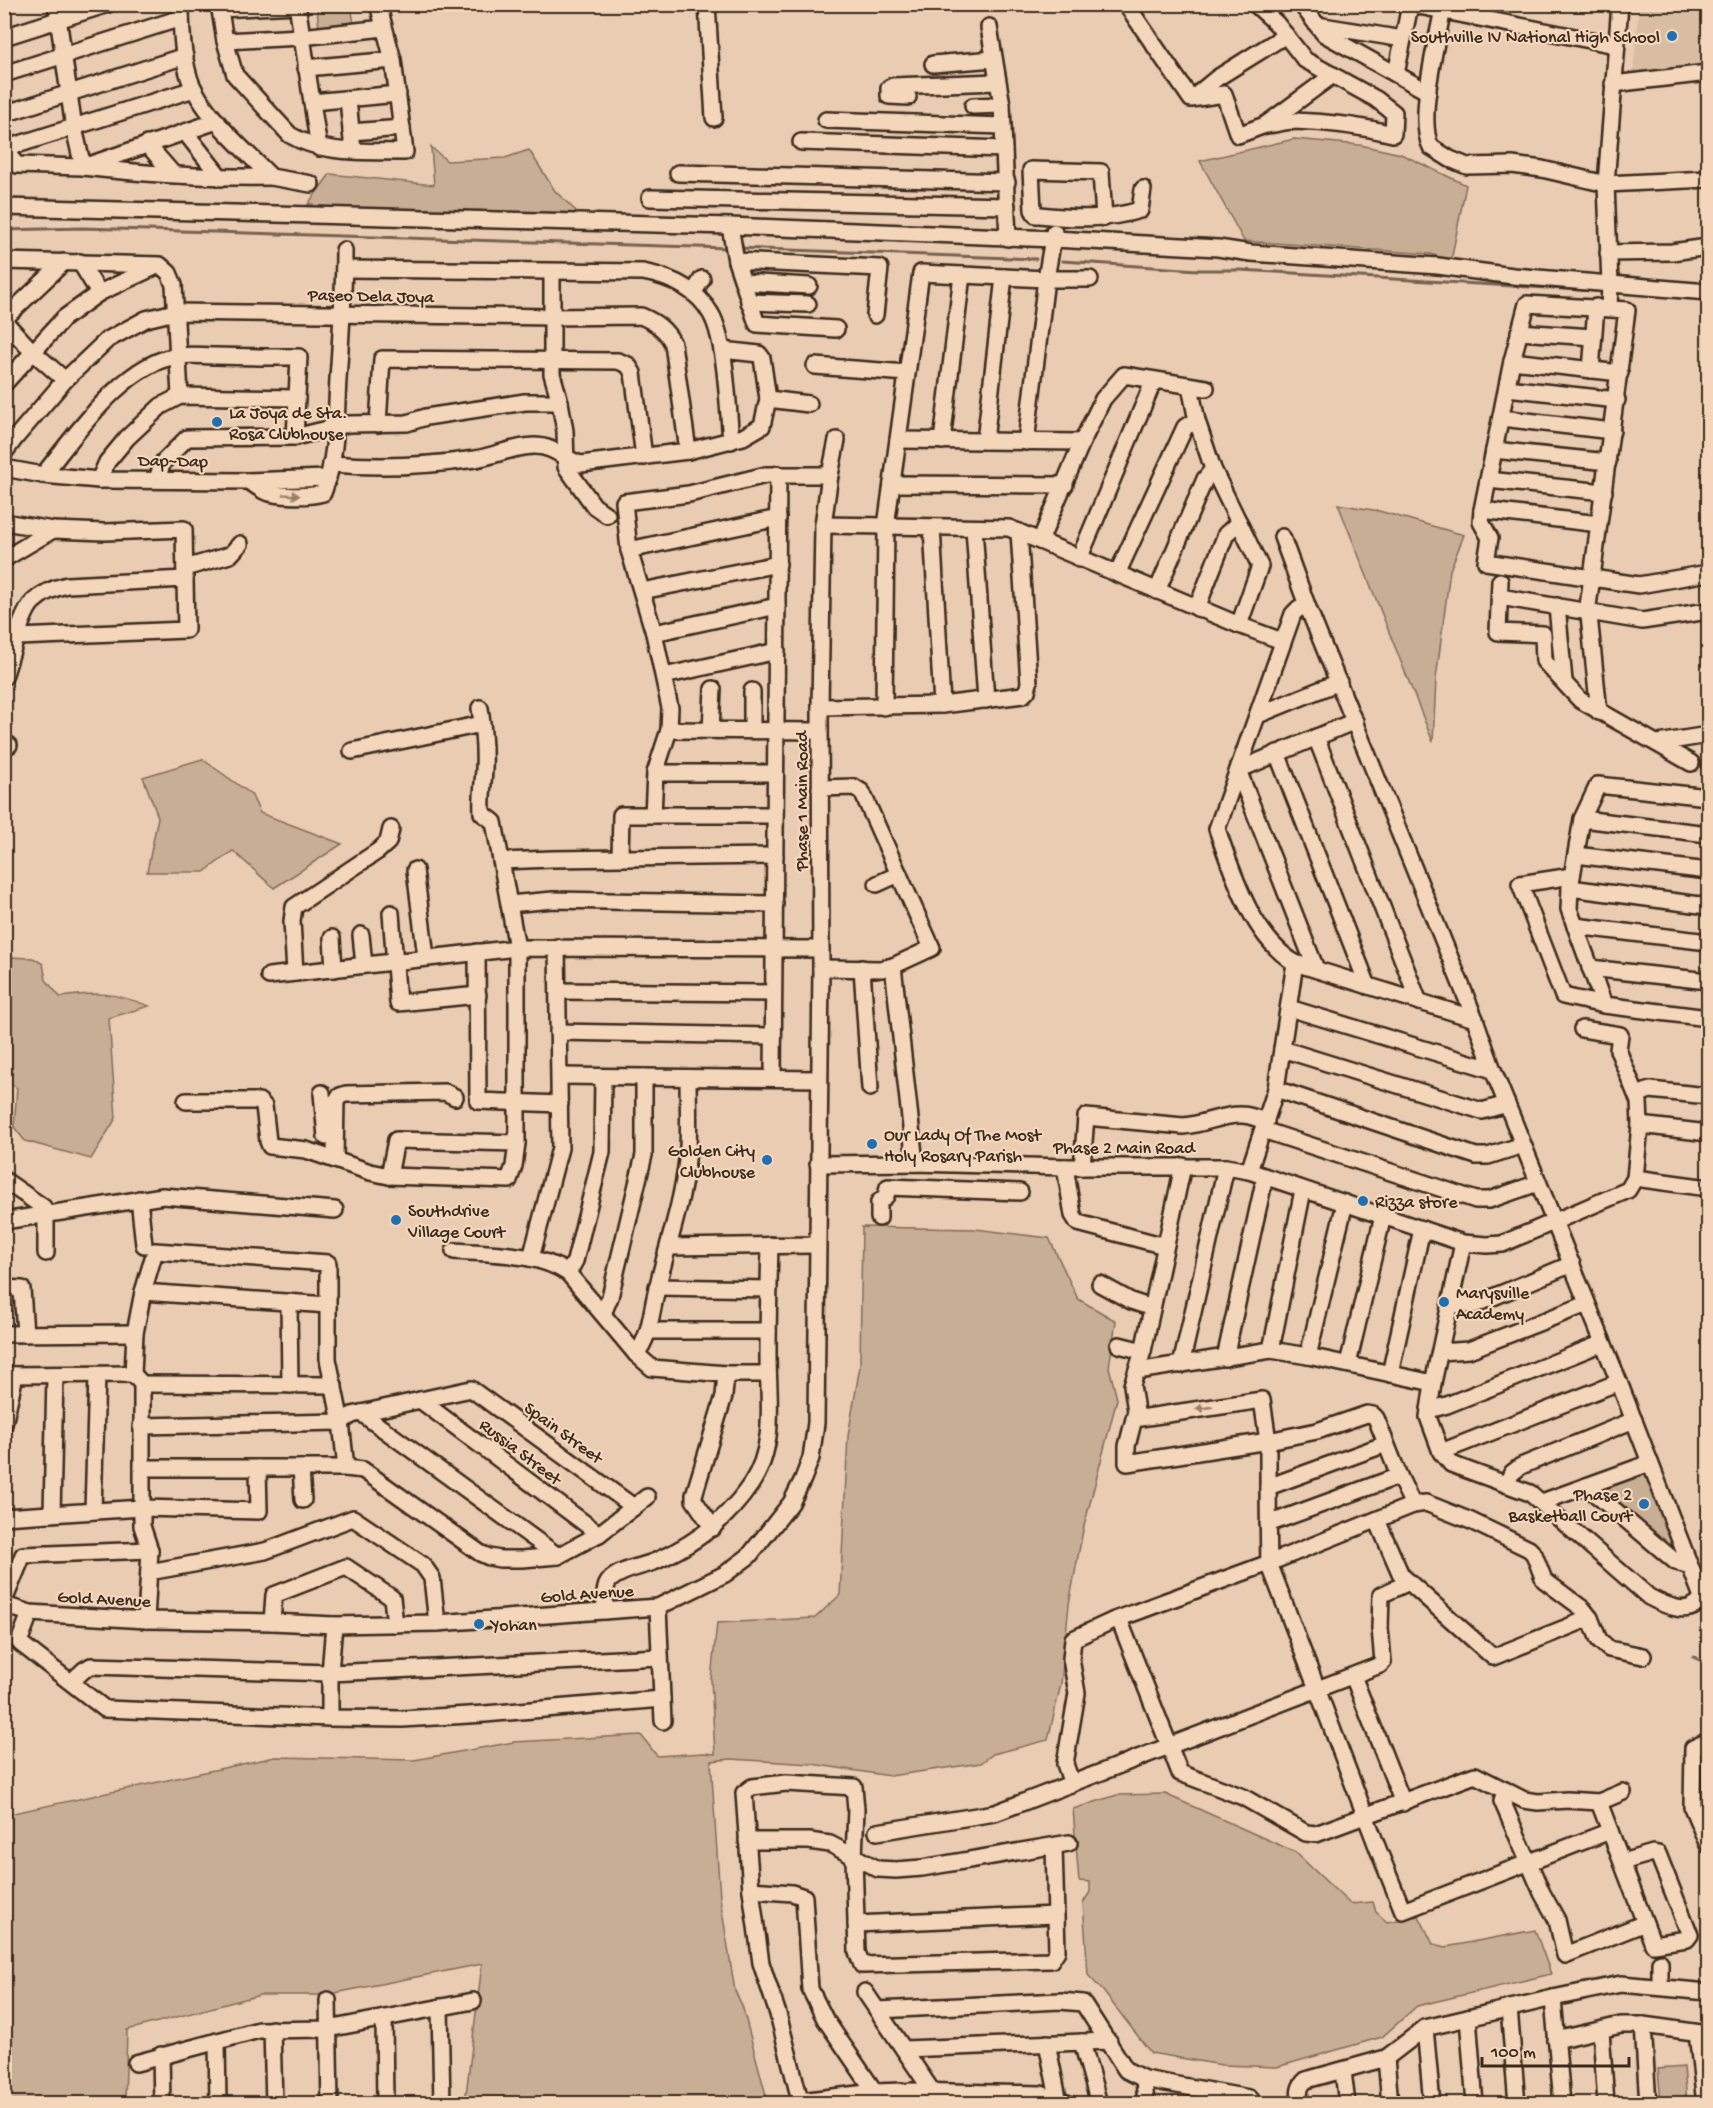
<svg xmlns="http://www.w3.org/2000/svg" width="1713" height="2108" viewBox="0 0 1713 2108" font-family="'Gochi Hand',sans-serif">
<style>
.built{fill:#d9bda3}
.green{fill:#c9ae96;stroke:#826c5a;stroke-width:1.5}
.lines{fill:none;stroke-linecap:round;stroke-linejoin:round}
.stream{stroke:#776251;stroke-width:3}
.minor-casing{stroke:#3b2a1e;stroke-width:20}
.minor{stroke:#f4d6ba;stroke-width:15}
.oneway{fill:#98806c}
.poi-dot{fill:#1f6fb2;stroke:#f4d6ba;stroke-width:2}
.labels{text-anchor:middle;stroke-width:4.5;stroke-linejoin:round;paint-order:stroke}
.poi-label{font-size:18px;fill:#3b2a1e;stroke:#f4d6ba;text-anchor:start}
.street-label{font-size:18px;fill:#3b2a1e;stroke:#f4d6ba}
</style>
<rect width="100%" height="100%" fill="#e9ccb1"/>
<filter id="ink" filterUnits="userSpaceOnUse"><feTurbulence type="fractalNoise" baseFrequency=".0167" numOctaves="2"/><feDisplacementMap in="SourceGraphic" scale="12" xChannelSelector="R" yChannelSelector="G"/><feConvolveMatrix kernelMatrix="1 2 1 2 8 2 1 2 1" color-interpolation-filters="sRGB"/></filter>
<g filter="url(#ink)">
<polygon class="built" points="1639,5 1708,5 1708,68 1633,75"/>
<g class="green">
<polygon points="351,5 354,24 319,28 317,9"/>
<polygon points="1294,139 1360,145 1401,154 1466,185 1451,261 1431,254 1244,241 1200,161"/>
<polygon points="431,147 447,161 505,158 529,150 555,191 576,211 575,221 312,220 313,204 308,204 330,174 434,185"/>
<polygon points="1338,504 1379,511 1464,535 1450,570 1436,679 1433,742"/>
<polygon points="202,759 251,794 260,813 342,844 274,888 233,851 204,872 147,872 158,817 143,777"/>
<path d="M 5,957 L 33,958 L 43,964 L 46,980 L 60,997 C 98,992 113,992 149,1006 L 109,1018 L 116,1118 L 91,1159 L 25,1141 L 14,1127 L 17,1088 L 5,1079 Z"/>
<polygon points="862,1227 975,1229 1049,1238 1078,1299 1116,1321 1109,1367 1117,1399 1083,1530 1069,1604 1061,1684 1048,1740 993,1754 981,1763 890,1776 812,1764 731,1759 711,1761 720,1898 735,1991 742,2005 768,2103 465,2103 482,1964 325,1995 260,1995 127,2030 125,2103 5,2103 4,1815 275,1757 414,1760 514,1742 641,1735 657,1756 703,1753 715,1754 711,1679 717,1623 815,1618 840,1595 848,1436 860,1366"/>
<polygon points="1646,1467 1679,1548 1668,1549 1637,1524 1598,1486"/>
<polygon points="1165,1794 1295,1852 1350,1904 1373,1902 1376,1912 1387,1922 1419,1916 1433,1944 1446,1947 1535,1930 1551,1974 1417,2006 1382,2037 1277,2067 1222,2065 1151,2053 1103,1991 1088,1975 1083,1903 1090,1892 1090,1882 1079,1881 1073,1809 1117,1795"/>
<polygon points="1684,2067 1687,2103 1661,2103 1658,2069"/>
</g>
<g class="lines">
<g class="stream">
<polyline points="4,230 82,228 728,248"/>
<polyline points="738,248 1036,259"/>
<polyline points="1062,261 1198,270 1240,270 1599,291"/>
<polyline points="1680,297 1708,300"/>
<polyline points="1697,1658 1693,1657 1708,1664"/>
</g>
<g class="minor-casing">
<g id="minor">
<path d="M 181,4 C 181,28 183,71 195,91 C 213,124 245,150 271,177 C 208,178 145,174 83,167 L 217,121"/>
<path d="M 219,4 L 225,41 L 235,75 L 290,135 C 324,155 366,151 405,152 L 393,60 L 378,4"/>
<polyline points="297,4 319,148"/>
<polyline points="707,4 714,118"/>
<polyline points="1126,4 1191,99 1224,94 1238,135 1265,125 1333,75"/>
<path d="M 1255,4 L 1276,23 L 1305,60 L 1376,99 L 1394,113 L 1393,134 C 1361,126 1328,122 1294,121 C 1284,121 1275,125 1265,125"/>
<polyline points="1301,4 1324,34 1428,92"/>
<polyline points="1409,4 1615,45"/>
<path d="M 1444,4 C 1438,37 1416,119 1431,147 L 1450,159 L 1467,166 L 1512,165 L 1542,169 L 1606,184 L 1708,179"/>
<polyline points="220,9 297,5"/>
<polyline points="1317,25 1403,39"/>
<polyline points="989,27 1002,105 1008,238"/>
<polyline points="4,37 108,4"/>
<polyline points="225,41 301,37 384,28"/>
<polyline points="933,64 994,59"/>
<polyline points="306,68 393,60"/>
<polyline points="4,74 181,18"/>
<polyline points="1396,74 1410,5"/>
<polyline points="1613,84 1708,73"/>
<polyline points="908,97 889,96 889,88 893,86 997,82"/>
<polyline points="1194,97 1217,78 1286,35"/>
<polyline points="348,99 353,151"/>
<polyline points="312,102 398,94"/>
<polyline points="973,106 1002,105"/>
<polyline points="4,114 185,56"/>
<polyline points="826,120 1003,126"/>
<polyline points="185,132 221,178"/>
<polyline points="351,132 402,128"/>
<polyline points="801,142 1004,149"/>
<polyline points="147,144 173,174"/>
<polyline points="4,149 194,89"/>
<polyline points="4,150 17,165 83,167 74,128 56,4"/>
<polyline points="678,173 1007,182"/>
<polyline points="271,177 311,184"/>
<polyline points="650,198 1007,206"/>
<polyline points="4,207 730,226 1054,239 1218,248 1251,253 1438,266 1513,276 1708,292"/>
<path d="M 1104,218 L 1101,172 L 1031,170 L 1033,210 L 1036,215 L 1040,215 C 1074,219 1107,220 1140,210 L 1143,189"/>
<polyline points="730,226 736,261"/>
<polyline points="1608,253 1672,252 1708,247"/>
<polyline points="4,261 160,265 169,273 174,285 180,396"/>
<polyline points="80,262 99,293"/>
<path d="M 344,269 L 643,272 C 670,277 697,289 711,314 C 726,340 728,409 731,441"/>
<polyline points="552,272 552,374 560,402 565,431 566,467 594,506 607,515"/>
<polyline points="744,282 809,286"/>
<polyline points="694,292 702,279"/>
<polyline points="749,302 808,304"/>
<polyline points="1609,308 1610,284 1606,184 1620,4"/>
<polyline points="4,319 64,262"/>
<polyline points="4,321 32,351 65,380"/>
<polyline points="836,329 757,324 736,261 880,268 875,315"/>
<polyline points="1519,332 1593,337"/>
<polyline points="1512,361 1620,373"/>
<polyline points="815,366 907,373"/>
<polyline points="1591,370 1596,307"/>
<polyline points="4,384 64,318 99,293 157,266"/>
<polyline points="1190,386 1197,421 1213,469 1260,566 1239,625"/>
<polyline points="1507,388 1617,400"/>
<polyline points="768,399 809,404"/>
<polyline points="1501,418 1612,431"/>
<polyline points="378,424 382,359 618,361 628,365 633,373 644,457"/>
<polyline points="898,440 1082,442"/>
<polyline points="942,441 962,275"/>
<polyline points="985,441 1004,277"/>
<polyline points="1026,442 1046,279 1054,232"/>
<polyline points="1494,450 1608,462"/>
<path d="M 4,453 L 16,437 L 65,380 L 107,340 L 146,319 L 175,312 L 551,317 L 641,316 C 655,322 666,329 673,344 L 688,451"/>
<path d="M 331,464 C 380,468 427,466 475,459 C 494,456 515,446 534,446 C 555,446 563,459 581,464 L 688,451 L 743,437 L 762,426 L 768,399 L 762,358 L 759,354 L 722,350"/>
<polyline points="4,468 43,475 99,480 248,481 326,478"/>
<path d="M 43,475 C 75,436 125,361 179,356 C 191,354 204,356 216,356 C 244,357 272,357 299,357 L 295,437"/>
<polyline points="157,479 163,462 187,438 295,437 348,424 407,423 426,417 525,402 560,402"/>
<polyline points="99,480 107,462 127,438 161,406 180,396 297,398"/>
<polyline points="1488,480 1604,492"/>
<path d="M 248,481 C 253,484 259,488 264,491 C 278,497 309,497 323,493 C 337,458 336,416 338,379 C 341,336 344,293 344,250"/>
<polyline points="892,484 1065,485"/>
<polyline points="1482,510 1599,524"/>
<polyline points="4,522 53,530 105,532 184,529 186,630 18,637"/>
<polyline points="823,525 1009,528 1239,625 1282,641"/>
<polyline points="932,527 942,705"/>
<polyline points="974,528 986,700"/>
<path d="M 1282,537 L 1308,608 L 1475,1019 L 1493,1070 L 1619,1382 L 1702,1597 C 1691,1618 1666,1606 1649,1597 L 1530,1493 L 1451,1464 L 1441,1452 L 1428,1417 L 1433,1383 L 1463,1243"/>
<polyline points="1040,541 1082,442 1103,399 1124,375 1206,388"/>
<polyline points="629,550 778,518"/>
<polyline points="4,559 53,530"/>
<polyline points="1079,559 1154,380"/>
<polyline points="185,568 230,555 240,544"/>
<polyline points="1117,574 1185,427 1197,421"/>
<polyline points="1500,581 1498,632 1543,634 1544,661 1580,700 1691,763"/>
<polyline points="642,591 778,564"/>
<polyline points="1157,591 1205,479 1213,469"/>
<polyline points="1500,597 1642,621 1708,611"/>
<polyline points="1557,606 1564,681"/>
<polyline points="1197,608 1226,534 1239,522"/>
<path d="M 1308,608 L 1299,608 L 1293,614 L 1217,829 C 1233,874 1252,937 1295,963 L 1475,1019"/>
<polyline points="654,633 777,606"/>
<polyline points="664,676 777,651"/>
<path d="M 4,677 C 10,660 21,613 33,602 C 43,592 54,588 67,585 L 185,579"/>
<polyline points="752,691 752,730"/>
<polyline points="820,707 942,705 1023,695 1027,691 1029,683 1019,532"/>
<polyline points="884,707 886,526 921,273 1046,279 1090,279"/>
<polyline points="1599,712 1588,606 1592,577 1627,310 1527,304 1512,361 1482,510 1481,522 1490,538 1486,562 1639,585 1708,573"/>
<polyline points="1258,715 1339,682"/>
<polyline points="669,730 820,731"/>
<polyline points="711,730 713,689"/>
<polyline points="1316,737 1419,1002"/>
<polyline points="1658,743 1708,735"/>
<polyline points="4,744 9,745"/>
<polyline points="352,751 482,724"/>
<polyline points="1277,753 1368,986"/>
<polyline points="655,773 775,773"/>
<polyline points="820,788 854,787 862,792 932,948 893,966 882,969 821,968"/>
<polyline points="653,815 655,773 669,730 670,708 654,633 629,550 624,502 689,494 766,475 830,475"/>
<polyline points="1582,819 1708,834"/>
<polyline points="1576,855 1708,871"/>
<polyline points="620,857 621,815 775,815"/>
<polyline points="501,861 552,859 775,856"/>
<polyline points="415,870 426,957"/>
<polyline points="1572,876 1520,884 1563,996 1604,1005"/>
<polyline points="877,884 899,874"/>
<polyline points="1570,888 1582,819 1598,785 1708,797"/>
<polyline points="509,904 553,900 775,904"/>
<polyline points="1708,906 1570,888 1569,909 1604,1005 1708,1018"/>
<polyline points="391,913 398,1003 478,995"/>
<polyline points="1575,926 1708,942"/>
<polyline points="361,935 364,965"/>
<polyline points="332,938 334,969"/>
<polyline points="477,952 478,1101 560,1104"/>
<polyline points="893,966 915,1163"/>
<polyline points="862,968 870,1088"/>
<polyline points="1590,968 1708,981"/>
<polyline points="1316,969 1238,770 1355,721"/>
<polyline points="295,973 292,921 294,907 378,851 388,842 391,829"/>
<polyline points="269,976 517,948 821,949"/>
<polyline points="558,991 773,993"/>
<polyline points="1289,1008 1493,1070"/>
<polyline points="558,1032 773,1036"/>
<polyline points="1282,1049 1482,1111 1507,1104"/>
<polyline points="560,1076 819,1079"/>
<polyline points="773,1078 778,474"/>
<polyline points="1276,1089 1476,1156 1488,1156 1523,1145"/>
<polyline points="322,1093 326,1137"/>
<polyline points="1637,1095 1650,1090 1708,1096"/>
<path d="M 186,1101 L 259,1101 L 264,1106 L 268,1141 L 270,1146 L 306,1150 L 370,1172 L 389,1176 L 509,1180 L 514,1166 L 517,1143 L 517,948 L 494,822 L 482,813 C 481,798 483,785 484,770 C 485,750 483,728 480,708"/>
<polyline points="1640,1125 1708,1133"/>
<polyline points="1263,1130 1476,1200 1489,1200 1538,1183"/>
<polyline points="335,1159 336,1101 340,1096 346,1094 445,1092 455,1097"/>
<polyline points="818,1164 915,1163 1065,1167 1226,1167 1249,1171 1463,1243 1487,1245 1502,1244 1628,1190 1635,1178 1640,1125 1639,1102 1618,1050 1620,1035 1582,1029"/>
<polyline points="1065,1167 1073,1215 1078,1223 1165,1246"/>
<path d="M 1082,1167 L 1086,1117 L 1183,1126 C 1203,1125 1222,1114 1242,1115 C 1250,1115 1258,1119 1266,1121"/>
<polyline points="1249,1171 1276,1089 1295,963"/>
<polyline points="389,1176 396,1140 517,1143"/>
<polyline points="1635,1178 1708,1188"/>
<polyline points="4,1180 43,1207 46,1215 46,1253"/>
<polyline points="139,1199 144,1245"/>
<polyline points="879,1218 879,1202 886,1196 888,1187 1020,1192"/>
<polyline points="4,1221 163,1196 335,1210"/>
<polyline points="669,1247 817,1245"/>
<path d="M 454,1251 C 491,1254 536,1252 568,1273 L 636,1354 L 652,1368 L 726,1374 L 768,1374"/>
<polyline points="531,1258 560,1148 557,947"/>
<polyline points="568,1273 575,1261 602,1152 603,1077"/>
<polyline points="1100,1284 1131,1301 1152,1308"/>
<polyline points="657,1287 769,1289"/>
<polyline points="4,1288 22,1289 25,1334"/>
<polyline points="143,1292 328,1305"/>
<polyline points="289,1302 290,1385"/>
<polyline points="1450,1305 1474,1305 1572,1264"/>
<polyline points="603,1314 610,1297 644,1155 644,1077"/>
<polyline points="648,1331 768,1331"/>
<polyline points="4,1334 135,1333"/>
<polyline points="1119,1345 1143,1351"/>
<polyline points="1271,1350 1303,1190"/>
<polyline points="1440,1352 1469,1350 1587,1304"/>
<path d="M 636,1354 C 651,1336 651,1311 657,1289 C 667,1246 682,1204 687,1160 C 690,1133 688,1105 688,1078"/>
<polyline points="1308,1356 1345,1203"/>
<polyline points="1225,1358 1265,1177"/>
<polyline points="1348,1364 1383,1216"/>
<polyline points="1181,1365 1226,1167"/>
<polyline points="1137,1371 1271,1350 1308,1356 1433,1383"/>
<polyline points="1390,1374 1422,1229"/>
<polyline points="4,1375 133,1374"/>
<polyline points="142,1384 334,1385"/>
<polyline points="420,1400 599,1534"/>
<polyline points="1429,1410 1447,1405 1603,1343"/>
<polyline points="361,1413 558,1556"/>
<polyline points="1134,1419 1262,1400 1268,1441 1127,1463 1127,1446 1136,1411 1132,1385 1143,1351 1183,1166"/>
<polyline points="4,1424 15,1375"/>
<polyline points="141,1426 341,1422 352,1415 361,1413 471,1389 634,1507"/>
<polyline points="1441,1452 1619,1382"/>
<polyline points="142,1468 346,1468 363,1470 480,1553 489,1557 500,1559 522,1559 558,1556 599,1534 647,1497"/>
<polyline points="301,1468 303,1500"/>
<polyline points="1399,1476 1413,1505"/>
<polyline points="1506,1484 1512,1473 1521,1466 1634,1420"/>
<polyline points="1586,1486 1676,1562 1690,1566"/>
<polyline points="1268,1487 1386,1444"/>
<polyline points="1542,1502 1650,1463"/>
<polyline points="93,1511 97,1375"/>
<polyline points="52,1514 55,1375"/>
<polyline points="4,1517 142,1508 259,1511 258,1468"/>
<polyline points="1377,1520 1401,1575 1493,1657 1590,1618"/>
<path d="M 1268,1524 L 1399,1476 L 1376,1418 L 1373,1415 L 1367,1414 L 1317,1431 L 1268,1441 C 1268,1481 1268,1522 1269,1563 L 1378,1849 L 1403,1911 L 1610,1831"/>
<polyline points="713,1528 694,1500 694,1495 724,1396 726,1374"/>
<polyline points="149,1572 265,1551 353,1518 423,1565 432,1578 437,1623"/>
<polyline points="4,1601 23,1555 150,1550"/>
<polyline points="4,1605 30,1613 146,1620 272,1622 334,1625 437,1623 658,1607 725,1574 749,1556 791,1503 803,1479 811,1458 816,1423 821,968 820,707 823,525 830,475 837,440"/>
<polyline points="658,1607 663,1721"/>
<path d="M 605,1611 C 605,1602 603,1587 610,1580 C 621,1569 642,1567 656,1561 C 695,1544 727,1520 751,1484 C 777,1446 768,1398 768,1355 C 768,1318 769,1281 770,1245"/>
<polyline points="30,1613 21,1637 20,1643 105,1709 330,1718 402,1719 485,1714 662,1699"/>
<polyline points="1119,1619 1180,1773 1243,1797 1306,1833 1316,1834 1475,1775 1524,1800 1538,1802 1567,1800 1599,1802 1623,1792"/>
<polyline points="146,1620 150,1550 142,1526 142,1384 133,1374 135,1333 143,1292 155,1251 328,1263 328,1359 341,1422 346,1468"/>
<polyline points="272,1622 274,1595 346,1567 392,1598 395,1624"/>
<polyline points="1353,1676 1403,1803"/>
<polyline points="71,1682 84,1670 91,1666 330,1673 660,1657"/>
<polyline points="330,1718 330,1673 334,1625"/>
<polyline points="1708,1741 1693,1748 1692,1807 1708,1845"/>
<polyline points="1072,1784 1065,1764 1077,1693 1071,1659 1073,1639 1112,1621 1269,1563 1413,1505 1426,1503 1471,1521 1529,1549 1534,1554 1544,1580 1583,1609 1590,1618 1599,1640 1609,1649 1643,1656"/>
<polyline points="1505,1790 1502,1801 1542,1893 1557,1920 1565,1955 1645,1923"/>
<polyline points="1599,1802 1653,1944 1687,1939 1690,1935 1658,1854 1653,1853 1622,1862"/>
<polyline points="877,1832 995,1813 1380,1665 1383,1662 1380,1628 1381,1595 1409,1582"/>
<polyline points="747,1841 809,1841 830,1844 878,1869 896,1870 922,1868 1069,1843"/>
<polyline points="751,1890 792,1893 804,1897 810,1989 825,2019 875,2092"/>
<polyline points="856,1924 1055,1915"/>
<polyline points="1660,1962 1660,1986"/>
<polyline points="865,1992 932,2091"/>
<polyline points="1553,1998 1562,2104"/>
<polyline points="328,2000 330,2104"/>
<polyline points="440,2007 442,2104"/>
<polyline points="1509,2008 1517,2104"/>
<polyline points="878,2010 1060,2001 1083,2003 1126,2070 1144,2079 1249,2098 1256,2104"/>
<polyline points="384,2018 385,2104"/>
<polyline points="1468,2018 1475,2104"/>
<polyline points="1643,2025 1648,2104"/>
<polyline points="1425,2028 1432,2104"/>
<polyline points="272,2029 274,2104"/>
<polyline points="1601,2030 1606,2104"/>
<polyline points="1697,2033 1705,2104"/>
<polyline points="1556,2040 1621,2025 1643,2025 1708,2034"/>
<polyline points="217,2041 218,2104"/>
<polyline points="1082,2042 1099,2104"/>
<polyline points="1047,2043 1058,2098"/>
<polyline points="904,2049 1109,2041"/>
<polyline points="161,2055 162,2104"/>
<polyline points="1386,2058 1390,2104"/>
<polyline points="136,2063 259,2030 328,2029 473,2001"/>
<polyline points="1343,2071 1347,2104"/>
<polyline points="1144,2079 1146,2104"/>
<polyline points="910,2091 1041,2094 1069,2104"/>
<polyline points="800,2101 875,2092 902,2091"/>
<polyline points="801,2104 778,2014 761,1963 751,1890 744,1793 752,1787 786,1783 854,1787 856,1809 854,1858 857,1952 862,1965 1051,1960 1057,1951 1054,1847"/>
<path d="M 1300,2104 C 1299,2093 1298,2087 1306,2080 L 1386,2058 L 1425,2028 L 1553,1998 L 1621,1984 L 1708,1992"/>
</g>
</g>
<use href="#minor" class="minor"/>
</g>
<defs><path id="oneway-solid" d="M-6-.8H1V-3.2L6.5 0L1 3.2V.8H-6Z" transform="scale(1.5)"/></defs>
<g class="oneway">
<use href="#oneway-solid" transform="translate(291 495) rotate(4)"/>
<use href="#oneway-solid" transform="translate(1204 1408) rotate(172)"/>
</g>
</g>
<g class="poi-dot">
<circle cx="1672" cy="36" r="6"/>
<circle cx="217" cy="422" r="6"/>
<circle cx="872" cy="1144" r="6"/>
<circle cx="767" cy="1160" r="6"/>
<circle cx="1363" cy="1201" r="6"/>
<circle cx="396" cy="1220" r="6"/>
<circle cx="1444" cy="1302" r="6"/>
<circle cx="1644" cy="1504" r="6"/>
<circle cx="479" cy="1624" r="6"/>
</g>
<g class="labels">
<g class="poi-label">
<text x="1660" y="42" text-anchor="end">Southville IV National High School</text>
<text x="229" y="418">La Joya de Sta.<tspan x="229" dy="21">Rosa Clubhouse</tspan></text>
<text x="884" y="1140">Our Lady Of The Most<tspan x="884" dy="21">Holy Rosary Parish</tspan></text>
<text x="755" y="1156" text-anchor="end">Golden City<tspan x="755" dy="21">Clubhouse</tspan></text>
<text x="1375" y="1207">Rizza store</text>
<text x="408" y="1216">Southdrive<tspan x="408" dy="21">Village Court</tspan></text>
<text x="1456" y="1298">Marysville<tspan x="1456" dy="21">Academy</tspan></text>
<text x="1632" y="1500" text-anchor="end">Phase 2<tspan x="1632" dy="21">Basketball Court</tspan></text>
<text x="491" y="1630">Yohan</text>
</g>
<g class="street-label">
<text transform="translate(371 295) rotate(1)" y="6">Paseo Dela Joya</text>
<text transform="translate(173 460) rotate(1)" y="6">Dap~Dap</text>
<text transform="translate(801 801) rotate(-90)" y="6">Phase 1 Main Road</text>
<text x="1124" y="1153">Phase 2 Main Road</text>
<text transform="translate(564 1432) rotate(36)" y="6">Spain Street</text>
<text transform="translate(521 1451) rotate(37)" y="6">Russia Street</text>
<text transform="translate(587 1593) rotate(-4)" y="6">Gold Avenue</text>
<text transform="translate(104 1598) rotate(3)" y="6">Gold Avenue</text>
</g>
</g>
<rect width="1713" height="2108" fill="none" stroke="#f4d6ba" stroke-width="24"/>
<rect x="12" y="12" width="1689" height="2084" fill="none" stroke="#3b2a1e" stroke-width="2" filter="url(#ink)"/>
<path d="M1482 2057v9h147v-9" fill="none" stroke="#3b2a1e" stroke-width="3"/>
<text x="1491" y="2057" font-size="18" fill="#3b2a1e" stroke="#f4d6ba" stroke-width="4.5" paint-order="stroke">100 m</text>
</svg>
